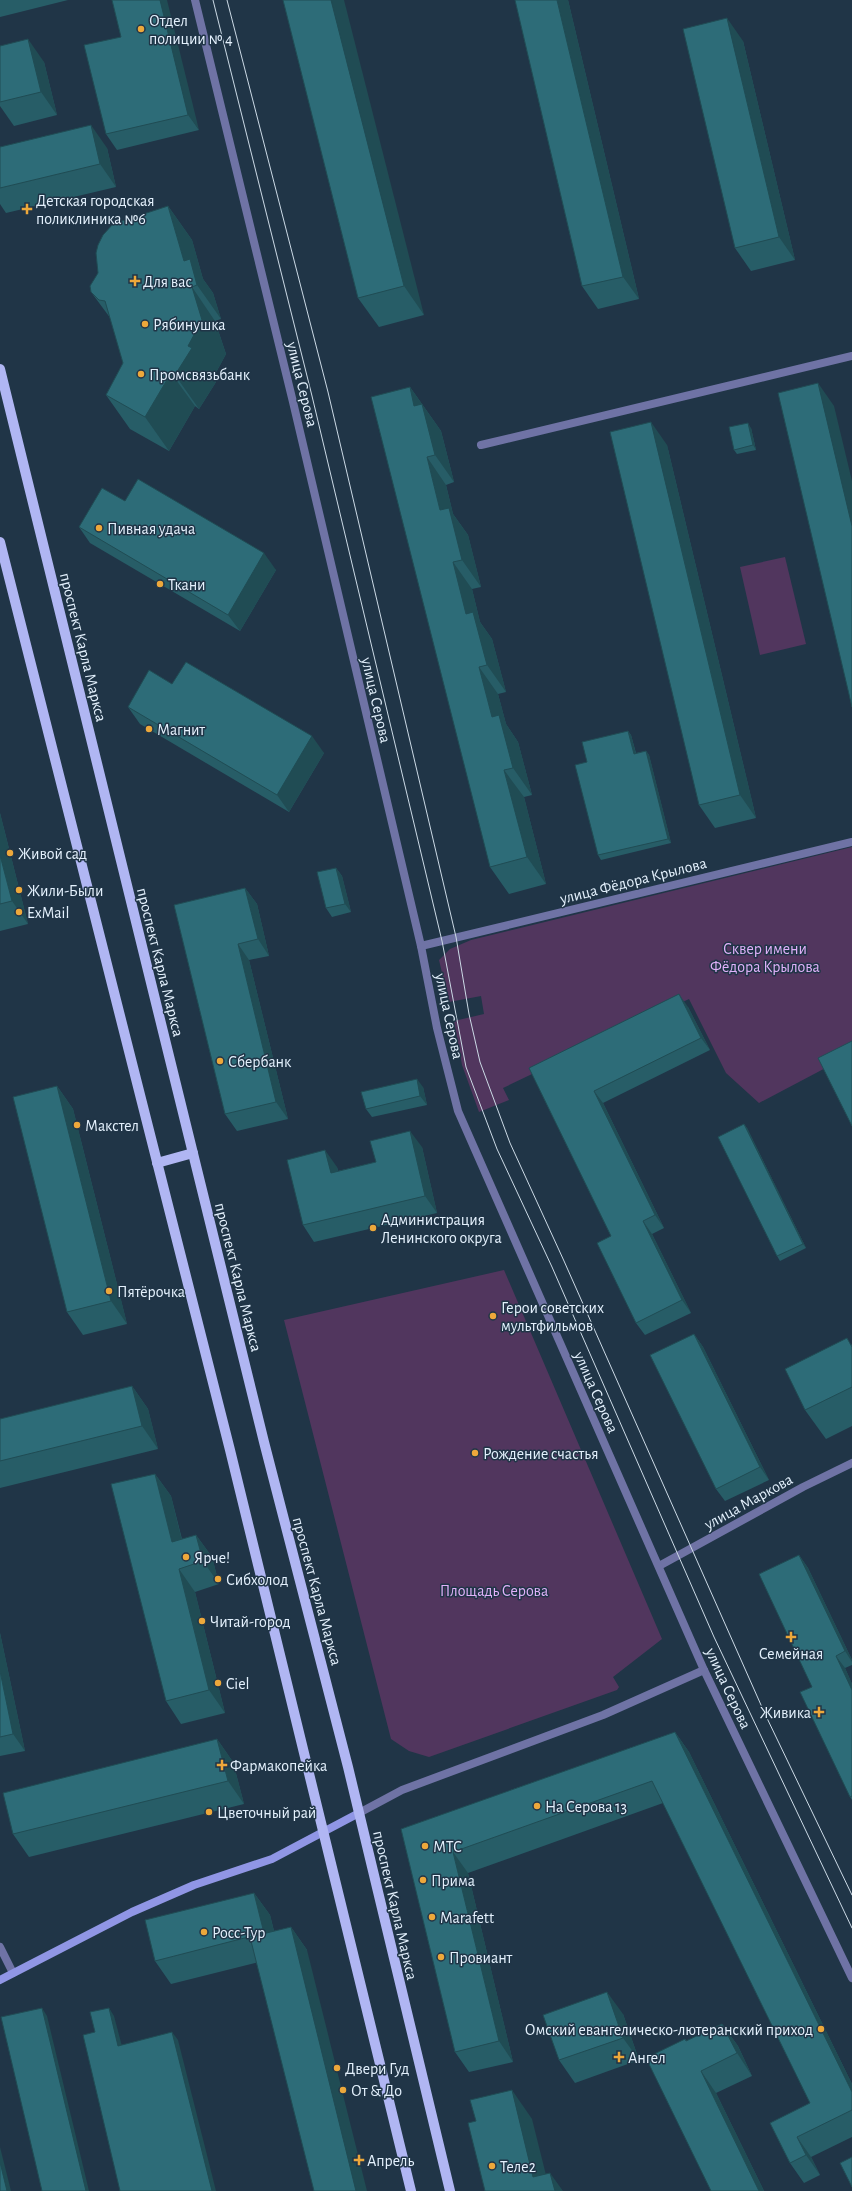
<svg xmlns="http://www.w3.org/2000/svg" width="852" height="2191" viewBox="0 0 852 2191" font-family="'Alegreya Sans',sans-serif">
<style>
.green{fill:#51365e}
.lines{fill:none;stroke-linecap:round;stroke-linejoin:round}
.minor{stroke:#6f73a5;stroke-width:8}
.tertiary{stroke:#6f73a5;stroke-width:8}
.secondary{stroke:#9096e5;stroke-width:8}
.primary{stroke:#b0b6f3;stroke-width:10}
.tram{stroke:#ccdae6;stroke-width:1}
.wall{fill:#275d67}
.shaded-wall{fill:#204c54}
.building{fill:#2d6c78;stroke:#204c54}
.poi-dot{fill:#eda83b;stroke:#203547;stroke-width:1.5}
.labels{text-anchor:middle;stroke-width:3;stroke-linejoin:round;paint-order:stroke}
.poi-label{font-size:16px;fill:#e4f1fd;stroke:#203547;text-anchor:start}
.street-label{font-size:16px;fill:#e4f1fd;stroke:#203547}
.park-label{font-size:16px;fill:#e1b1fa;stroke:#203547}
</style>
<rect width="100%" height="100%" fill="#203547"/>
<g class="green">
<polygon points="785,557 806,644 760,655 740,567"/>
<polygon points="852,847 852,1054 759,1103 726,1073 689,999 503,1088 509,1100 479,1112 462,1065 454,1021 484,1014 481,996 449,1002 439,960 450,949 471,940"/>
<polygon points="504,1270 662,1639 613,1677 619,1687 617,1690 429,1757 409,1751 391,1739 284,1320"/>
</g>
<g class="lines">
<g class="minor">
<polyline points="481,445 852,356"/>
<polyline points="659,1566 803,1487 852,1463"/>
<polyline points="0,1947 13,1973"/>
</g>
<g class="tertiary">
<polyline points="195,0 293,402 421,946 437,1028 458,1111 704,1670 852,1978"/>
<polyline points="421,946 852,842"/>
<polyline points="359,1813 402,1790 603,1715 704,1670"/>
</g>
<polyline class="secondary" points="0,1980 132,1912 194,1885 272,1859 359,1813"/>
<g class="primary">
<polyline points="0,369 264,1442 348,1767 450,2191"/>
<polyline points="0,542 230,1450 411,2191"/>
<polyline points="157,1163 193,1153"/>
</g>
<g class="tram">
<polyline points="213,0 312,396 442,941 466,1067 497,1149 552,1267 714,1637 852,1928"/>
<polyline points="227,0 328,392 456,937 469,1014 480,1062 510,1143 564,1261 765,1714 852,1895"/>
</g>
</g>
<g class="wall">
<polygon points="0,0 68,0 0,17"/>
<polygon points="112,0 199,130 117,150 106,134 121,37"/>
<polygon points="283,0 424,315 379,327 358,298"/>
<polygon points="515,0 568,0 639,299 598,309 582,286"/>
<polygon points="743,41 795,260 751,271 735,248"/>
<polygon points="0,46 44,62 57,115 14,126 0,106"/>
<polygon points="0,147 107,148 116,187 6,213 0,204"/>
<polygon points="168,206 192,240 203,279 213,293 221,319 215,321 226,354 213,378 216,382 199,409 195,406 169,451 130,429 106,395 123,363 111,319 91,292 98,273"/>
<polygon points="410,387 441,431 454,482 446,485 453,514 468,535 481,587 472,589 480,622 492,639 506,692 498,694 506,724 518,742 532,795 524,797 546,884 509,894 490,867"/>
<polygon points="751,428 756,450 737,454 734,450"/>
<polygon points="667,445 756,818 715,828 699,805"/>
<polygon points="125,501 276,570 240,631 90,543 79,527"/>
<polygon points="172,684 324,753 289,812 140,724 128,707"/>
<polygon points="628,731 631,735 636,753 646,751 649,755 671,843 601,860 598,855 587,762"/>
<polygon points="0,813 28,924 0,931"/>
<polygon points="336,868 342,876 351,912 332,917 326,908"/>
<polygon points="245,888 257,904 269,956 249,960 288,1119 237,1131 225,1114 174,905"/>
<polygon points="688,1007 710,1050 603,1103 664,1228 652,1234 691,1313 645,1335 636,1323 611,1236 529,1068"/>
<polygon points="57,1086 73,1109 127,1324 83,1335 67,1312"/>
<polygon points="423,1087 427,1105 372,1117 366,1109"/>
<polygon points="744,1124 747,1128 806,1248 780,1261 777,1256"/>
<polygon points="422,1147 437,1213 314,1242 303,1225 337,1167 338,1171 376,1162"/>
<polygon points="694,1334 703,1347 769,1480 725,1501 716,1489"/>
<polygon points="852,1344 852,1426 826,1439 805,1410"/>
<polygon points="132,1386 148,1409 158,1449 0,1488 0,1419"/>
<polygon points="155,1474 171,1496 182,1539 196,1535 212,1557 219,1584 195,1592 225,1713 181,1724 166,1701"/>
<polygon points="799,1555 808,1568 852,1660 852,1665 845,1668 852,1684 852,1800 850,1797"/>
<polygon points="0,1633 25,1751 0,1756"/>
<polygon points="675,1732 689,1752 852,2084 852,2137 811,2157 820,2175 804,2183 790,2163 770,2123 810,2103 663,1803 468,1873 513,2062 469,2072 455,2052 401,1829"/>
<polygon points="217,1739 233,1762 244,1804 29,1857 13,1834"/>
<polygon points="254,1893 270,1915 274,1931 291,1927 307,1950 171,1984 155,1961"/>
<polygon points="623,2014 639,2060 575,2083 559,2060"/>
<polygon points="722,2024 738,2046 752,2076 716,2093 764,2191 711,2191 685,2039 687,2041"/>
</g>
<g class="shaded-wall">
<polygon points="160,0 167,0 199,130 188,115"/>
<polygon points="331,0 344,0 424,315 404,286"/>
<polygon points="557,0 568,0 639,299 623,277"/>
<polygon points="727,18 743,41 795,260 779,237"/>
<polygon points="28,39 44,62 57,115 41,92"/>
<polygon points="91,125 107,148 116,187 100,164"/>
<polygon points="168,206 192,240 203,279 213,293 221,319 197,285 184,261"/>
<polygon points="192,287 215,321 226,354 213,378 216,382 199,409 175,375 188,346"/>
<polygon points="171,373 195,406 169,451 145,417"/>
<polygon points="818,383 834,406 852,481 852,526"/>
<polygon points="410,387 441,431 454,482 435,455 414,406"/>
<polygon points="651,422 667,445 756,818 740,795"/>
<polygon points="748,423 751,428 756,450 753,445"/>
<polygon points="427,457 446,485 453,514 468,535 481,587 462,560 440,510"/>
<polygon points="264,553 276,570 240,631 228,615"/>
<polygon points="453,562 472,589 480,622 492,639 506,692 487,665 466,614"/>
<polygon points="479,667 498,694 506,724 518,742 532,795 513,768 492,717"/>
<polygon points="628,731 631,735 637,758 634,754"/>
<polygon points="312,736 324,753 289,812 277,795"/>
<polygon points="646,751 649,755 671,843 668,839"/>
<polygon points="504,770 524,797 546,884 527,857"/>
<polygon points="0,813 28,924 12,901 0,855"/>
<polygon points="336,868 342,876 351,912 345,904"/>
<polygon points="245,888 257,904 269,956 258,939"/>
<polygon points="238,944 249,960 288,1119 276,1102"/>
<polygon points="679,994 688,1007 710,1050 701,1038"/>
<polygon points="417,1079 423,1087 427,1105 420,1096"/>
<polygon points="57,1086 73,1109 127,1324 111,1301"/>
<polygon points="594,1091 603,1103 664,1228 655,1215"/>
<polygon points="744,1124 747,1128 806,1248 803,1244"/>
<polygon points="410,1131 422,1147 437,1213 425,1196"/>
<polygon points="325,1150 337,1167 342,1190 331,1173"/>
<polygon points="643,1221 652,1234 691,1313 682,1300"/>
<polygon points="694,1334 703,1347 769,1480 760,1467"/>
<polygon points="132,1386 148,1409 158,1449 142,1426"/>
<polygon points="155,1474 171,1496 188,1565 172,1542"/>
<polygon points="196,1535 212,1557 219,1584 203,1561"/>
<polygon points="799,1555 808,1568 852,1660 852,1662 845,1651"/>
<polygon points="179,1569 195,1592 225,1713 209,1690"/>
<polygon points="0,1633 25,1751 13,1734 0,1671"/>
<polygon points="836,1656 845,1668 852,1684 852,1690"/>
<polygon points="675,1732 689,1752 852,2084 852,2092"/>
<polygon points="217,1739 233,1762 244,1804 228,1781"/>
<polygon points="453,1852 468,1873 513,2062 499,2041"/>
<polygon points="254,1893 270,1915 280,1956 264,1933"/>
<polygon points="291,1927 307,1950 367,2191 356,2191"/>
<polygon points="607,1992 623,2014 639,2060 623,2038"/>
<polygon points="42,2008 47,2016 89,2191 86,2191"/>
<polygon points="109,2008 114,2016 124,2054 118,2046"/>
<polygon points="722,2024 738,2046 752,2076 737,2053"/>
<polygon points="172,2032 178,2040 216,2191 212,2191"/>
<polygon points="701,2071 716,2093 764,2191 759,2191"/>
<polygon points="512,2090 532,2119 550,2191 533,2177"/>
<polygon points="797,2137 811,2157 820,2175 806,2155"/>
<polygon points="0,2147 11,2191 7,2191 0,2162"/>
<polygon points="550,2173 563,2191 555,2191"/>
</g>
<g class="building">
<polygon points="112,0 160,0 188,115 106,134 84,45 121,37"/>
<polygon points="283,0 331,0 404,286 358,298"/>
<polygon points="515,0 557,0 623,277 582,286"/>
<polygon points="727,18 779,237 735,248 683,29"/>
<polygon points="28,39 41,92 0,102 0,46"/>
<polygon points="91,125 100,164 0,188 0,147"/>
<polygon points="168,206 184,261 190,259 197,285 192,287 202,320 188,346 192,348 175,375 171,373 145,417 106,395 123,363 105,301 99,300 91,292 90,286 98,273 96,253 98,245 103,235 113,224"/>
<polygon points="818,383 852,526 852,707 778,393"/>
<polygon points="410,387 414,406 422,404 435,455 427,457 440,510 449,508 462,560 453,562 466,614 473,612 487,665 479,667 492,717 499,715 513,768 504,770 527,857 490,867 371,397"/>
<polygon points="651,422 740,795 699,805 610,432"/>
<polygon points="748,423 753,445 734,450 729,427"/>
<polygon points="138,479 264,553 228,615 79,527 102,488 125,501"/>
<polygon points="186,662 312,736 277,795 128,707 149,670 172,684"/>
<polygon points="628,731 634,754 646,751 668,839 598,855 575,765 587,762 582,742"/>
<polygon points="0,855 12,901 0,904"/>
<polygon points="336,868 345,904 326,908 317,872"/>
<polygon points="245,888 258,939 238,944 276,1102 225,1114 174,905"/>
<polygon points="679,994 701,1038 594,1091 655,1215 643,1221 682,1300 636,1323 597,1243 611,1236 529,1068"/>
<polygon points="852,1041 852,1126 818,1058"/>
<polygon points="417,1079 420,1096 366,1109 361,1092"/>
<polygon points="57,1086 111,1301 67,1312 13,1097"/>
<polygon points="744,1124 803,1244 777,1256 718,1137"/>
<polygon points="410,1131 425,1196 303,1225 287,1160 325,1150 331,1173 376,1162 370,1141"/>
<polygon points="694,1334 760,1467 716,1489 650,1355"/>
<polygon points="847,1338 852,1347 852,1387 805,1410 785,1369"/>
<polygon points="132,1386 142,1426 0,1461 0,1419"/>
<polygon points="155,1474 172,1542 196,1535 203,1561 179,1569 209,1690 166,1701 111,1484"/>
<polygon points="799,1555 845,1651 836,1656 852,1690 852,1796 850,1797 800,1692 812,1687 759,1574"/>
<polygon points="0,1671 13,1734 0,1737"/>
<polygon points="675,1732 852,2092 852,2110 797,2137 806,2155 790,2163 770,2123 810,2103 652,1781 453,1852 499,2041 455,2052 401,1829"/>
<polygon points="217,1739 228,1781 13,1834 3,1793"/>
<polygon points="254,1893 264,1933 155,1961 145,1920"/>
<polygon points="291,1927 356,2191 314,2191 250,1937"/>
<polygon points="607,1992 623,2038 559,2060 543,2015"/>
<polygon points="42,2008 86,2191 42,2191 1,2017"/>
<polygon points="109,2008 118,2046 172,2032 212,2191 120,2191 83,2035 95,2032 90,2012"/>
<polygon points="722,2024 737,2053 701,2071 759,2191 711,2191 646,2058 685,2039 686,2041"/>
<polygon points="512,2090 533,2177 550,2173 555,2191 485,2191 468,2123 476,2121 470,2100"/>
<polygon points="852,2157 852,2187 840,2163"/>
<polygon points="0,2162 7,2191 0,2191"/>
</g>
<g class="poi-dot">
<circle cx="141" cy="29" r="4"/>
<path d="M25 203h4v4h4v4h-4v4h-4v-4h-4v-4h4z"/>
<path d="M133 275h4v4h4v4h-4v4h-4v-4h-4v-4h4z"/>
<circle cx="145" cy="324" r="4"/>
<circle cx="141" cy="374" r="4"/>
<circle cx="99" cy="528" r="4"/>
<circle cx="160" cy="584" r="4"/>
<circle cx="149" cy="729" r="4"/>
<circle cx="10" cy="853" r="4"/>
<circle cx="19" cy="890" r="4"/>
<circle cx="19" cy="912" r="4"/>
<circle cx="220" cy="1061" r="4"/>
<circle cx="77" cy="1125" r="4"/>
<circle cx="373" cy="1228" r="4"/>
<circle cx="109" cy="1291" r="4"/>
<circle cx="493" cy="1316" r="4"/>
<circle cx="475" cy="1453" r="4"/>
<circle cx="186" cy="1557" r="4"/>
<circle cx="218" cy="1579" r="4"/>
<circle cx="202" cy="1621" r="4"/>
<path d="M789 1631h4v4h4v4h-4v4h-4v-4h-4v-4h4z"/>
<circle cx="218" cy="1683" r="4"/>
<path d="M817 1706h4v4h4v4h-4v4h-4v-4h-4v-4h4z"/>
<path d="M220 1759h4v4h4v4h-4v4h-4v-4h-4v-4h4z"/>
<circle cx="537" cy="1806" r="4"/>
<circle cx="209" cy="1812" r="4"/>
<circle cx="425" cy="1846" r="4"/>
<circle cx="423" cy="1880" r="4"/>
<circle cx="432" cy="1917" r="4"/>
<circle cx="204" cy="1932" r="4"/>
<circle cx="441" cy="1957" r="4"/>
<circle cx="821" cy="2029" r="4"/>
<path d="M617 2051h4v4h4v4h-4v4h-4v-4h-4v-4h4z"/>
<circle cx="337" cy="2068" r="4"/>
<circle cx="343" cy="2090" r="4"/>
<path d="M357 2154h4v4h4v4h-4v4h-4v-4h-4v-4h4z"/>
<circle cx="492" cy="2166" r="4"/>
</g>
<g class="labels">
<g class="poi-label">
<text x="149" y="26">Отдел<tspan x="149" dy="18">полиции № 4</tspan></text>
<text x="36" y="206">Детская городская<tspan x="36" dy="18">поликлиника №6</tspan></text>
<text x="143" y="287">Для вас</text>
<text x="153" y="330">Рябинушка</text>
<text x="149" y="380">Промсвязьбанк</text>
<text x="107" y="534">Пивная удача</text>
<text x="168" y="590">Ткани</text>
<text x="157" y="735">Магнит</text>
<text x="18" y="859">Живой сад</text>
<text x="27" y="896">Жили-Были</text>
<text x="27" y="918">ExMail</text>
<text x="228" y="1067">Сбербанк</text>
<text x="85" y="1131">Макстел</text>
<text x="381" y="1225">Администрация<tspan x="381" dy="18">Ленинского округа</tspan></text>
<text x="117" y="1297">Пятёрочка</text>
<text x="501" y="1313">Герои советских<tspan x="501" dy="18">мультфильмов</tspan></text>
<text x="483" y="1459">Рождение счастья</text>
<text x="194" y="1563">Ярче!</text>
<text x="226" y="1585">Сибхолод</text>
<text x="210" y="1627">Читай-город</text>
<text x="791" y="1659" text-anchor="middle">Семейная</text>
<text x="226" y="1689">Ciel</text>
<text x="811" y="1718" text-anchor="end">Живика</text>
<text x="230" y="1771">Фармакопейка</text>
<text x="545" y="1812">На Серова 13</text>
<text x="217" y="1818">Цветочный рай</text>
<text x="433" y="1852">МТС</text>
<text x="431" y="1886">Прима</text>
<text x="440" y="1923">Marafett</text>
<text x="212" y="1938">Росс-Тур</text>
<text x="449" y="1963">Провиант</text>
<text x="813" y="2035" text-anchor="end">Омский евангелическо-лютеранский приход</text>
<text x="628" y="2063">Ангел</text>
<text x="345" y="2074">Двери Гуд</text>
<text x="351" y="2096">От &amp; До</text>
<text x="367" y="2166">Апрель</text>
<text x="500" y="2172">Теле2</text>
</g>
<g class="street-label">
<text transform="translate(303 384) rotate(76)" y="6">улица Серова</text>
<text transform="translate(84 647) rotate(76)" y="6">проспект Карла Маркса</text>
<text transform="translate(377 700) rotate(77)" y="6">улица Серова</text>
<text transform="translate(633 880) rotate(-14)" y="6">улица Фёдора Крылова</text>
<text transform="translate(161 962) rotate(76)" y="6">проспект Карла Маркса</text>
<text transform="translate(450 1016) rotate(78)" y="6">улица Серова</text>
<text transform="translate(239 1277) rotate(76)" y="6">проспект Карла Маркса</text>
<text transform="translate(597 1392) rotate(66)" y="6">улица Серова</text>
<text transform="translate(748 1501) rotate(-29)" y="6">улица Маркова</text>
<text transform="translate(318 1591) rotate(75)" y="6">проспект Карла Маркса</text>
<text transform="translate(729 1688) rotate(65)" y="6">улица Серова</text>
<text transform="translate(396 1905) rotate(77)" y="6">проспект Карла Маркса</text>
</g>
<g class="park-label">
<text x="765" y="954">Сквер имени<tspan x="765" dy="18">Фёдора Крылова</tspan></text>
<text x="494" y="1596">Площадь Серова</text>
</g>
</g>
</svg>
